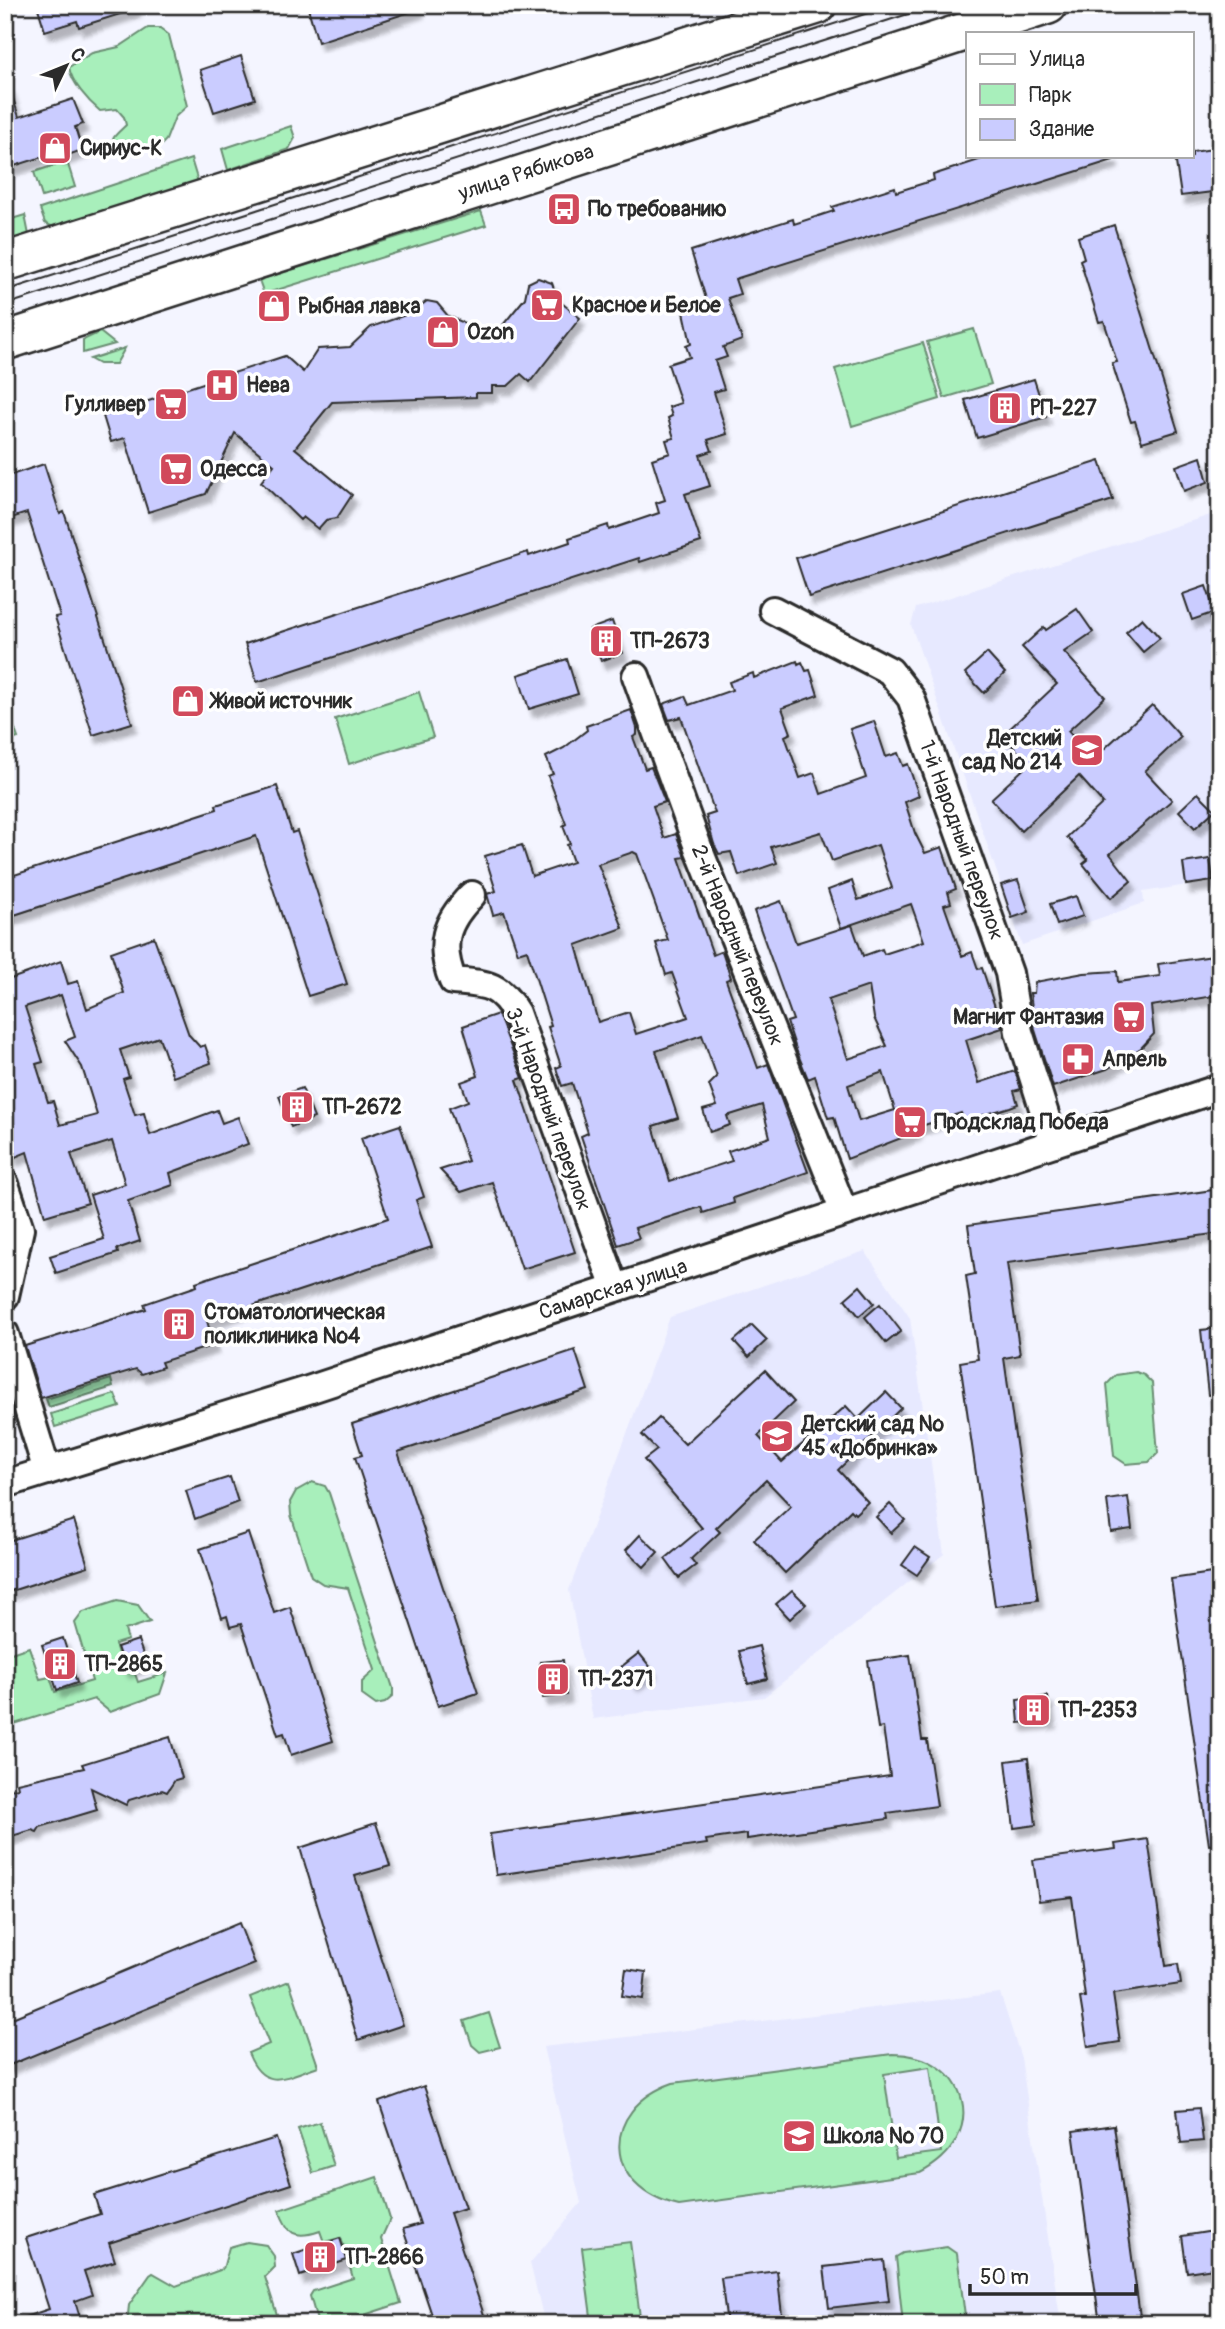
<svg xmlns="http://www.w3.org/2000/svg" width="1225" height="2329" viewBox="0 0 1225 2329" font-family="Pangolin,sans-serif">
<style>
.built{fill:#e7e9ff}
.green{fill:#a8efbb;stroke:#6a8d73;stroke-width:2;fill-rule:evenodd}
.building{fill:#caccff;stroke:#2b2b2b;stroke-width:2;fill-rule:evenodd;filter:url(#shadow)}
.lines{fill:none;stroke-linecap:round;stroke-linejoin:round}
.street-casing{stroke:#2b2b2b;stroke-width:32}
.secondary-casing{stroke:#2b2b2b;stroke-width:42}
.street{stroke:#fff;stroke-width:26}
.secondary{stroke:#fff;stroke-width:37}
.tram{stroke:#2b2b2b;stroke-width:2}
.labels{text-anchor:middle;stroke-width:7;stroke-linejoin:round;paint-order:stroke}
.poi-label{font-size:21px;font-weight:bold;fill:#2b2b2b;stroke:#fff;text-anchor:start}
.street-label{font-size:21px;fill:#2b2b2b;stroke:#fff}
</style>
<defs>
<filter id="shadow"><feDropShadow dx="4.5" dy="8" stdDeviation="2" flood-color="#0004"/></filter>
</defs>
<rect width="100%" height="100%" fill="#f4f5ff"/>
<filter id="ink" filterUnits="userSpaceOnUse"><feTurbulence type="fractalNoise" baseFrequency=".0143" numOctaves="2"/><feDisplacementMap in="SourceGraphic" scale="14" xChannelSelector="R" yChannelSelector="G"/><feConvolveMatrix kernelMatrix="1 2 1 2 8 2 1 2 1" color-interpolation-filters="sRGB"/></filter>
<g filter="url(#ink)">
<g class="built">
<polygon points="1220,512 1220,880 1143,892 1144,903 1022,945 911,625 916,608"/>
<polygon points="865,1251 910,1318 944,1554 764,1697 593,1719 569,1590 670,1317"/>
<polygon points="1000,1993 1021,2058 1061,2324 545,2324 530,2263 581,2203 543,2047"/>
</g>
<g class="green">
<path d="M 148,28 L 160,28 L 169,35 L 187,106 L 175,117 L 166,140 L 161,145 L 134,146 L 119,153 L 112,149 C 110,137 118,133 126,125 L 124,117 L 117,109 L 100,111 C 88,101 71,82 69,67 L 92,53 L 119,47 Z"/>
<polygon points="291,126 295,138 289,149 228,170 222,149"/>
<polygon points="191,159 198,182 55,228 45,223 40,209"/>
<polygon points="67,161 75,187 42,197 34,172"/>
<polygon points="481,211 486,225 264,294 259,280"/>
<polygon points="25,215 29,235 5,244 5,221"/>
<polygon points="974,329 991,384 944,398 927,342"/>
<polygon points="100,332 115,344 83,353 83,340"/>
<polygon points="923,343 940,399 852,426 835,369"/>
<polygon points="125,348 116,364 99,364 90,359"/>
<polygon points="419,692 433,737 349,764 335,719"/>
<polygon points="5,700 18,738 5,742"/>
<polygon points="1136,1372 1144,1375 1152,1383 1158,1453 1149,1462 1126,1464 1114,1456 1107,1384 1116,1375"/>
<polygon points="111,1379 113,1387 49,1407 46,1399"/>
<polygon points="115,1394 120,1407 55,1427 51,1414"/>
<polygon points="312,1482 325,1486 329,1493 393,1688 393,1696 385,1703 376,1705 362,1695 362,1682 375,1670 348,1588 323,1584 311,1576 291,1515 290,1502 296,1491"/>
<polygon points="117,1601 138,1605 150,1622 125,1630 128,1640 115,1644 124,1673 134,1671 138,1682 167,1673 160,1694 110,1712 94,1699 5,1727 5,1655 29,1647 40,1679 50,1677 55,1692 92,1681 75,1623 83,1612"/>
<path d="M 289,1981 L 318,2066 C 286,2077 264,2093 248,2053 L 269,2044 L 250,1997 Z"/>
<polygon points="489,2013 500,2047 480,2052 472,2045 464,2021"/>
<path d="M 892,2054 C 970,2054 991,2137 920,2173 L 679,2206 C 602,2189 599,2109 673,2083 ZM 930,2067 L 941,2152 L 896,2158 L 884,2074 Z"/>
<polygon points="320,2122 334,2166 313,2173 298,2129"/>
<path d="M 377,2177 L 390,2219 L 381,2239 L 401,2303 L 358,2317 L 359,2324 L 318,2324 L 310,2296 L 313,2291 L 353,2278 L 341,2238 L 324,2242 L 320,2231 C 294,2240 288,2234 279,2210 Z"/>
<polygon points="247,2242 266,2245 274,2256 275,2267 265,2277 280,2324 127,2324 129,2305 150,2275 153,2273 176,2286 223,2269 229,2247"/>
<polygon points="630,2242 641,2324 592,2324 582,2248"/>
<polygon points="947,2247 957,2254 966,2324 903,2324 896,2257 903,2253"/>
</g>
<g class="building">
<polygon points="37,5 136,5 136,9 79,27 77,21 45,31"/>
<polygon points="307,5 419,5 419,9 318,42"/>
<polygon points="241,56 255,99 214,112 200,70"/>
<polygon points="5,86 9,86 19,117 73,99 83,124 75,127 82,150 60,158 58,152 5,169"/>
<polygon points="1220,148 1220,191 1181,196 1175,156 1192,156 1192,152"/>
<polygon points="991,156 1113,156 1113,160 735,279 740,294 728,298 742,340 723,347 727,357 715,361 724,389 714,392 727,434 708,440 712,451 700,455 710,486 685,494 701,542 640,562 639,558 257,682 245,644 528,552 529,556 570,542 569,538 608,525 609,530 659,513 656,503 665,500 652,459 670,453 666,440 674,438 668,418 672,416 669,407 681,403 668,364 690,357 686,346 691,344 684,312 708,305 691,251 793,219 794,224 834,211 832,207 895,187 896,192 934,180 933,175"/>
<polygon points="1114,225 1178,431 1142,442 1135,421 1131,422 1112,363 1117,362 1104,321 1099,322 1080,260 1084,258 1078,237"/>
<polygon points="538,278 552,283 558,300 580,318 530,382 521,374 508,386 492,386 492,393 476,393 476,397 332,402 295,448 352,495 337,518 326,520 318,529 303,517 300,520 261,482 274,465 235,433 206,494 148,512 125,438 111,442 103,416 285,356 303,372 318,349 350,347 371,327 411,313 427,301 437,303 448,316 494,336 525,298 528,283"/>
<polygon points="1034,379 1046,417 977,438 965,400"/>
<polygon points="1201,457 1208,482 1184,491 1176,466"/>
<polygon points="1100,461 1113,500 809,597 796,558"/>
<polygon points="44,464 60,514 64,512 132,723 93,735 55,617 60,616 27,513 5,520 5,477"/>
<polygon points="1206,586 1215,612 1192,620 1183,594"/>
<polygon points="1077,609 1093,632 1064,652 1105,697 1068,731 1093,759 1152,705 1181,737 1145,771 1172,800 1110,854 1131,881 1111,898 1083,864 1088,860 1067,837 1103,803 1079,776 1021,831 991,799 1029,764 1003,735 1057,684 1022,647 1044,627 1046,630"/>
<polygon points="1142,618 1160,638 1143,652 1126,632"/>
<polygon points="612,621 623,653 601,661 590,629"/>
<polygon points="987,653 1005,673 984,693 965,673"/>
<polygon points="567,659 578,694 529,709 518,675"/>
<path d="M 797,661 L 798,664 L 802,662 L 806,671 L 810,670 L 818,695 L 782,708 L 791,733 L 785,736 L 800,778 L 814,773 L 821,794 L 866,778 L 850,729 L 874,721 L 886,757 L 898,753 L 903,766 L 908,764 L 919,796 L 905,802 L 915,833 L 925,853 L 942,847 L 956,889 L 948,892 L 951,903 L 944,905 L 962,956 L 972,952 L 978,969 L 982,968 L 1002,1028 L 966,1040 L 979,1083 L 1015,1071 L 1021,1089 L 1014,1091 L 1018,1104 L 1010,1107 L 964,1121 L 961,1113 L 915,1128 L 917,1132 L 847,1159 L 834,1117 L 828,1118 L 815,1076 L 808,1079 L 797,1052 L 787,1022 L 793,1020 L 754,911 L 781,901 L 796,943 L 852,925 L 863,956 L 882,949 L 884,954 L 924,941 L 911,904 L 841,928 L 828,890 L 852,881 L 858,900 L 892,888 L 878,845 L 832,861 L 821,832 L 771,847 L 777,863 L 739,876 L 731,852 L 719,854 L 714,844 L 706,816 L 715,813 L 681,717 L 669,720 L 663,704 L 685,696 L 689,705 L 732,690 L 729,682 L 753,673 L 754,678 ZM 869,986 L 874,1018 L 887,1046 L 848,1059 L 828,1000 ZM 883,1072 L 895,1110 L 859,1121 L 848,1085 Z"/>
<path d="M 631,710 L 637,728 L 637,735 L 633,737 L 645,769 L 651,767 L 665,802 L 653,806 L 664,838 L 676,834 L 685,857 L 679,858 L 713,955 L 722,951 L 731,978 L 726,980 L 758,1068 L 768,1064 L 808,1172 L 733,1198 L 734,1203 L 703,1213 L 701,1207 L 635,1228 L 639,1238 L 618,1245 L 581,1136 L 588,1133 L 572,1083 L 562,1086 L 556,1068 L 561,1066 L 548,1027 L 551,1026 L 527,950 L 518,953 L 504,912 L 493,915 L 487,894 L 496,891 L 485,856 L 522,845 L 532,876 L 573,862 L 567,845 L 570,844 L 563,826 L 566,824 L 548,776 L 553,774 L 546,757 L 564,748 L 587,730 L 586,726 ZM 633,852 L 637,854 L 668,940 L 656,943 L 666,975 L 672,973 L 688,1017 L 636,1034 L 629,1012 L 598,1022 L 576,945 L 623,928 L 598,864 ZM 702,1035 L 717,1077 L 709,1085 L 717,1106 L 703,1110 L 710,1132 L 730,1125 L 727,1116 L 762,1105 L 770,1137 L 728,1151 L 732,1161 L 670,1181 L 653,1126 L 678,1118 L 656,1051 Z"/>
<polygon points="277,786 292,833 297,831 347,984 308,996 256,836 5,918 5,878 217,809 216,805"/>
<polygon points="1198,793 1215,810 1195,828 1179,811"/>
<polygon points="1210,859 1213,881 1186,885 1183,863"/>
<polygon points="1018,880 1029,912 1012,918 1001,885"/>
<polygon points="1076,896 1083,916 1057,925 1050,904"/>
<path d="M 154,937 L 189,1035 L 200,1047 L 205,1045 L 211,1063 L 173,1077 L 159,1037 L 120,1050 L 129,1077 L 123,1079 L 135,1115 L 144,1113 L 150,1135 L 217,1110 L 222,1123 L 238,1117 L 248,1144 L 170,1173 L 173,1185 L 128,1201 L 140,1241 L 117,1249 L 118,1253 L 56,1273 L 50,1256 L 104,1239 L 90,1195 L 125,1184 L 112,1141 L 71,1154 L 88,1203 L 45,1216 L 27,1152 L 13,1158 L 7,1138 L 11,1136 L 5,1117 L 10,1115 L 5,1101 L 5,981 L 61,961 L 68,984 L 78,981 L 87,1009 L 124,993 L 111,952 ZM 61,995 L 75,1037 L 65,1041 L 82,1067 L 97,1115 L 60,1125 L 53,1101 L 48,1102 L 36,1064 L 43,1062 L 25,1007 Z"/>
<polygon points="1220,955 1220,995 1151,1006 1154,1034 1141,1048 1107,1069 1053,1087 1035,1030 1030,993 1034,993 1035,982 1084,973 1117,971 1118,982 1160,976 1158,964"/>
<polygon points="498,1014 523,1078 517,1080 575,1252 522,1269 492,1182 461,1192 440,1170 468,1161 449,1108 468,1101 461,1082 478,1076 463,1026"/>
<polygon points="302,1088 314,1118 291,1127 279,1096"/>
<polygon points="400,1125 424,1197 416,1200 432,1247 207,1321 214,1345 161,1362 163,1367 142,1374 136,1369 41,1398 25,1346 146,1309 144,1304 197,1286 196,1282 388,1218 361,1138"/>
<polygon points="1220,1189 1220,1233 1007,1263 1020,1355 1004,1358 1038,1600 995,1606 960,1362 978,1359 966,1276 975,1274 968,1225"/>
<polygon points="860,1286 874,1303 859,1316 845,1299"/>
<polygon points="880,1304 901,1331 886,1343 865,1317"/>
<polygon points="752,1325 767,1340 749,1357 734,1341"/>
<polygon points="1220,1328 1220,1394 1208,1395 1201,1330"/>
<polygon points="575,1350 588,1390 398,1452 478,1693 438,1706 355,1457 362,1455 352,1424"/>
<polygon points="765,1370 794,1402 758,1436 782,1462 846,1406 858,1419 886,1392 901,1408 838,1470 868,1502 855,1514 851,1510 785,1573 754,1540 791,1506 766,1480 716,1528 720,1532 691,1559 696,1565 679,1578 665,1559 702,1528 644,1460 657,1450 642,1435 659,1418 685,1444"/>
<polygon points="230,1477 238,1502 195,1519 186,1491"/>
<polygon points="1128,1497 1132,1529 1111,1532 1107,1500"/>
<polygon points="890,1504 905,1520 891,1533 876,1517"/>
<polygon points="74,1520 88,1566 5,1593 5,1542"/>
<polygon points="248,1533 274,1613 290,1607 333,1741 291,1755 284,1733 278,1735 241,1624 230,1627 227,1616 222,1618 200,1549"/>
<polygon points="640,1535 658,1552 644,1567 626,1550"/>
<polygon points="915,1547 930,1557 917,1575 902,1565"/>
<polygon points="1212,1573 1220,1627 1220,1844 1209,1845 1171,1579"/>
<polygon points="792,1590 806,1604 790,1619 776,1604"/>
<polygon points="63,1638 77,1683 57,1690 42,1645"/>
<polygon points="138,1640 146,1663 125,1670 117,1647"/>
<polygon points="759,1646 767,1679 748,1684 739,1651"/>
<polygon points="639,1653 652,1669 634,1683 621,1667"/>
<polygon points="910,1655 922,1740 927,1740 937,1806 887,1813 888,1819 747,1839 747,1834 706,1840 707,1844 496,1875 490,1834 890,1776 883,1727 878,1728 868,1661"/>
<polygon points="563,1660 567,1695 543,1698 540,1662"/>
<polygon points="1048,1696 1051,1720 1019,1723 1017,1700"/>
<polygon points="170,1737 182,1778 175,1780 167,1792 162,1790 129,1800 126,1805 91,1788 97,1810 40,1827 37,1832 32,1830 5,1838 5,1791 18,1788 17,1783 84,1768 82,1764"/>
<polygon points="1028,1758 1036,1825 1014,1828 1006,1761"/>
<polygon points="376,1823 390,1866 355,1876 403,2025 358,2040 300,1848"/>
<polygon points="1148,1839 1166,1966 1178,1964 1181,1984 1113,1994 1120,2042 1088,2047 1080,1998 1085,1997 1072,1897 1039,1901 1033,1860 1116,1849 1115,1844"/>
<polygon points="239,1923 255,1964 5,2067 5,2021"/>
<polygon points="626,1969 646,1972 643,1999 622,1996"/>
<polygon points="424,2086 465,2208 450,2213 487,2324 435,2324 403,2229 420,2224 379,2102"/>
<polygon points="1199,2108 1203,2141 1181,2143 1177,2110"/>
<polygon points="1114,2125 1141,2324 1100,2324 1073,2131"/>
<polygon points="276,2138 291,2184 109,2243 115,2261 84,2271 92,2295 75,2301 82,2324 17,2324 16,2320 49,2309 26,2238 100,2214 94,2195"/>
<polygon points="1220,2230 1220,2267 1187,2272 1182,2236"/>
<polygon points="340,2238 347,2260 300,2276 293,2254"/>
<polygon points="884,2260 889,2301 829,2308 824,2267"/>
<polygon points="777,2271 783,2324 727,2324 721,2278"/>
</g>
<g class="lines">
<g class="street-casing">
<g id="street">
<polyline points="773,610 890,671 911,698 1009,973 1019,1032 1054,1143"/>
<polyline points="636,676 699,850 844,1212"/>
<path d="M 472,895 C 445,922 438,945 453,981 C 485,984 499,983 516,1013 L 615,1288"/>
<polyline points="5,1184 20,1229 5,1296"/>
<polyline points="5,1334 47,1471"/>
<polyline points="5,1484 308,1390 1220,1088"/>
</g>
</g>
<g class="secondary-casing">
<g id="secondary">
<polyline points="5,262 817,5"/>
<polyline points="5,341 1048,5"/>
</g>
</g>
<use href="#street" class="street"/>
<use href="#secondary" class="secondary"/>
<g class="tram">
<polyline points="5,291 893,5"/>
<polyline points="5,305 936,5"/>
</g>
</g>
</g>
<defs>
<g id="shop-square" transform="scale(1.75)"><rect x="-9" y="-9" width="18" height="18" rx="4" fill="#d1495b" stroke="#fff"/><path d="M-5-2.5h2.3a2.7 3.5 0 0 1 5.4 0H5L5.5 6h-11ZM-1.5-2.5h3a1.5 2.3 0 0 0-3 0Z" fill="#fff"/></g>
<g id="bus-square" transform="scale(1.75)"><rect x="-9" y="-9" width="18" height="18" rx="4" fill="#d1495b" stroke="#fff"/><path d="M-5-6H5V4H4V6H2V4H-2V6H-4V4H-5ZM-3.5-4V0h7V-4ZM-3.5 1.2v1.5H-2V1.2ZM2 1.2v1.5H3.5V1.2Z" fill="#fff"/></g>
<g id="supermarket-square" transform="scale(1.75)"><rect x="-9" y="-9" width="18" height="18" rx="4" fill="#d1495b" stroke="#fff"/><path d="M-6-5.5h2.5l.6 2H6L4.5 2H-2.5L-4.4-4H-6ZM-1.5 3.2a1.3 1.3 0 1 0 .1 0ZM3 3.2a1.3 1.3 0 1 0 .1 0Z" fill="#fff"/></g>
<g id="hospital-square" transform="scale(1.75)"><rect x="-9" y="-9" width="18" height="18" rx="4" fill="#d1495b" stroke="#fff"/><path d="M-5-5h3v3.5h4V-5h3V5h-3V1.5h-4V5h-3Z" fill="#fff"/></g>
<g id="building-square" transform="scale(1.75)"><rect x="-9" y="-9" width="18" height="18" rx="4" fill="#d1495b" stroke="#fff"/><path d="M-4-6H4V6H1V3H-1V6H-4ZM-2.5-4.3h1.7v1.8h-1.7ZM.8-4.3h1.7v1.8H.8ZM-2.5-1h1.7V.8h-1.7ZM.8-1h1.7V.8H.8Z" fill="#fff"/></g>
<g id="school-square" transform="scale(1.75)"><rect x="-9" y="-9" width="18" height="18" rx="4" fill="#d1495b" stroke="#fff"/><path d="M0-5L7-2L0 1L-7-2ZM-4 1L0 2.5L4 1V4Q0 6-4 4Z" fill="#fff"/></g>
<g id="pharmacy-square" transform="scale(1.75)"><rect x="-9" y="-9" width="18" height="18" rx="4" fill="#d1495b" stroke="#fff"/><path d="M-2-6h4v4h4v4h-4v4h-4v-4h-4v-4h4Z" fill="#fff"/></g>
</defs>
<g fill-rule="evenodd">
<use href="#shop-square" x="55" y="148"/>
<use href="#bus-square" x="564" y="209"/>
<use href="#supermarket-square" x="547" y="305"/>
<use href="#shop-square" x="274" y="306"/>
<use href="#shop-square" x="443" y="332"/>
<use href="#hospital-square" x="222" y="385"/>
<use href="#supermarket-square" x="171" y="404"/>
<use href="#building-square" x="1005" y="408"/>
<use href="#supermarket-square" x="176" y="469"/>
<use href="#building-square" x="606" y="641"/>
<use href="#shop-square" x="188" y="701"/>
<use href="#school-square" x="1087" y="750"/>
<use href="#supermarket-square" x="1129" y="1017"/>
<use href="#pharmacy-square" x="1078" y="1059"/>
<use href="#building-square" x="297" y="1107"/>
<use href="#supermarket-square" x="910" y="1122"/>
<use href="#building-square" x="179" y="1324"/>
<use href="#school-square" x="777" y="1436"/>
<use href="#building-square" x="60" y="1664"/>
<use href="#building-square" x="553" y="1679"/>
<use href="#building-square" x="1034" y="1710"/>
<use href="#school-square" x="799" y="2136"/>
<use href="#building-square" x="320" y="2257"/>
</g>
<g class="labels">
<g class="poi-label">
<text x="80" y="155">Сириус-К</text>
<text x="588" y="216">По требованию</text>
<text x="572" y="312">Красное и Белое</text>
<text x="298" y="313">Рыбная лавка</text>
<text x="467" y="339">Ozon</text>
<text x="246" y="392">Нева</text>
<text x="146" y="411" text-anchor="end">Гулливер</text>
<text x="1030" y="415">РП-227</text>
<text x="200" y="476">Одесса</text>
<text x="630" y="648">ТП-2673</text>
<text x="212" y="708">Живой источник</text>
<text x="1062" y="745" text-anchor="end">Детский<tspan x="1062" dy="24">сад № 214</tspan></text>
<text x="1104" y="1024" text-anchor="end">Магнит Фантазия</text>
<text x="1102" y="1066">Апрель</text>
<text x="322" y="1114">ТП-2672</text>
<text x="934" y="1129">Продсклад Победа</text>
<text x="204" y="1319">Стоматологическая<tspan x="204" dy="24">поликлиника №4</tspan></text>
<text x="802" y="1431">Детский сад №<tspan x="802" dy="24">45 «Добринка»</tspan></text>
<text x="84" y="1671">ТП-2865</text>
<text x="578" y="1686">ТП-2371</text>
<text x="1058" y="1717">ТП-2353</text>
<text x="824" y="2143">Школа № 70</text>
<text x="344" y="2264">ТП-2866</text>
</g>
<g class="street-label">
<text transform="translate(526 172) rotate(-18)" y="7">улица Рябикова</text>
<text transform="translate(962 840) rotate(70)" y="7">1-й Народный переулок</text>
<text transform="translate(738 945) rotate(68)" y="7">2-й Народный переулок</text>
<text transform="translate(549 1109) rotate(70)" y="7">3-й Народный переулок</text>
<text transform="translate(613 1289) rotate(-18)" y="7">Самарская улица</text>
</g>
</g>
<rect width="1225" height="2329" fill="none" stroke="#fff" stroke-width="28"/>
<rect x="14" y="14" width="1197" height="2301" fill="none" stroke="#2b2b2b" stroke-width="2.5" filter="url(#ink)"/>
<rect x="966" y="32" width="228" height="126" fill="#ffffff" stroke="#aaaaaa" stroke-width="2"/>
<rect x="980" y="54" width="35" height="10" fill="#ffffff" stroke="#aaaaaa" stroke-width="2"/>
<text x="1029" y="66" font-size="21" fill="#2b2b2b">Улица</text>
<rect x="980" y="84" width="35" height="21" fill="#a8efbb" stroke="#aaaaaa" stroke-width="2"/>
<text x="1029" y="102" font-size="21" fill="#2b2b2b">Парк</text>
<rect x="980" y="119" width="35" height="21" fill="#caccff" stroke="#aaaaaa" stroke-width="2"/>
<text x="1029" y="136" font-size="21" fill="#2b2b2b">Здание</text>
<g transform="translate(66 66) rotate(47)" stroke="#ffffff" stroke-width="5" paint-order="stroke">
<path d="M0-5L12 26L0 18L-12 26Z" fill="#2b2b2b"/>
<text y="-10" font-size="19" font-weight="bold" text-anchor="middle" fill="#2b2b2b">С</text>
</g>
<path d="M970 2284v10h166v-10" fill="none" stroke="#2b2b2b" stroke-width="3.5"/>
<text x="980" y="2284" font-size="21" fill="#2b2b2b" stroke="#ffffff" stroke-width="5" paint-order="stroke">50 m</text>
</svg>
